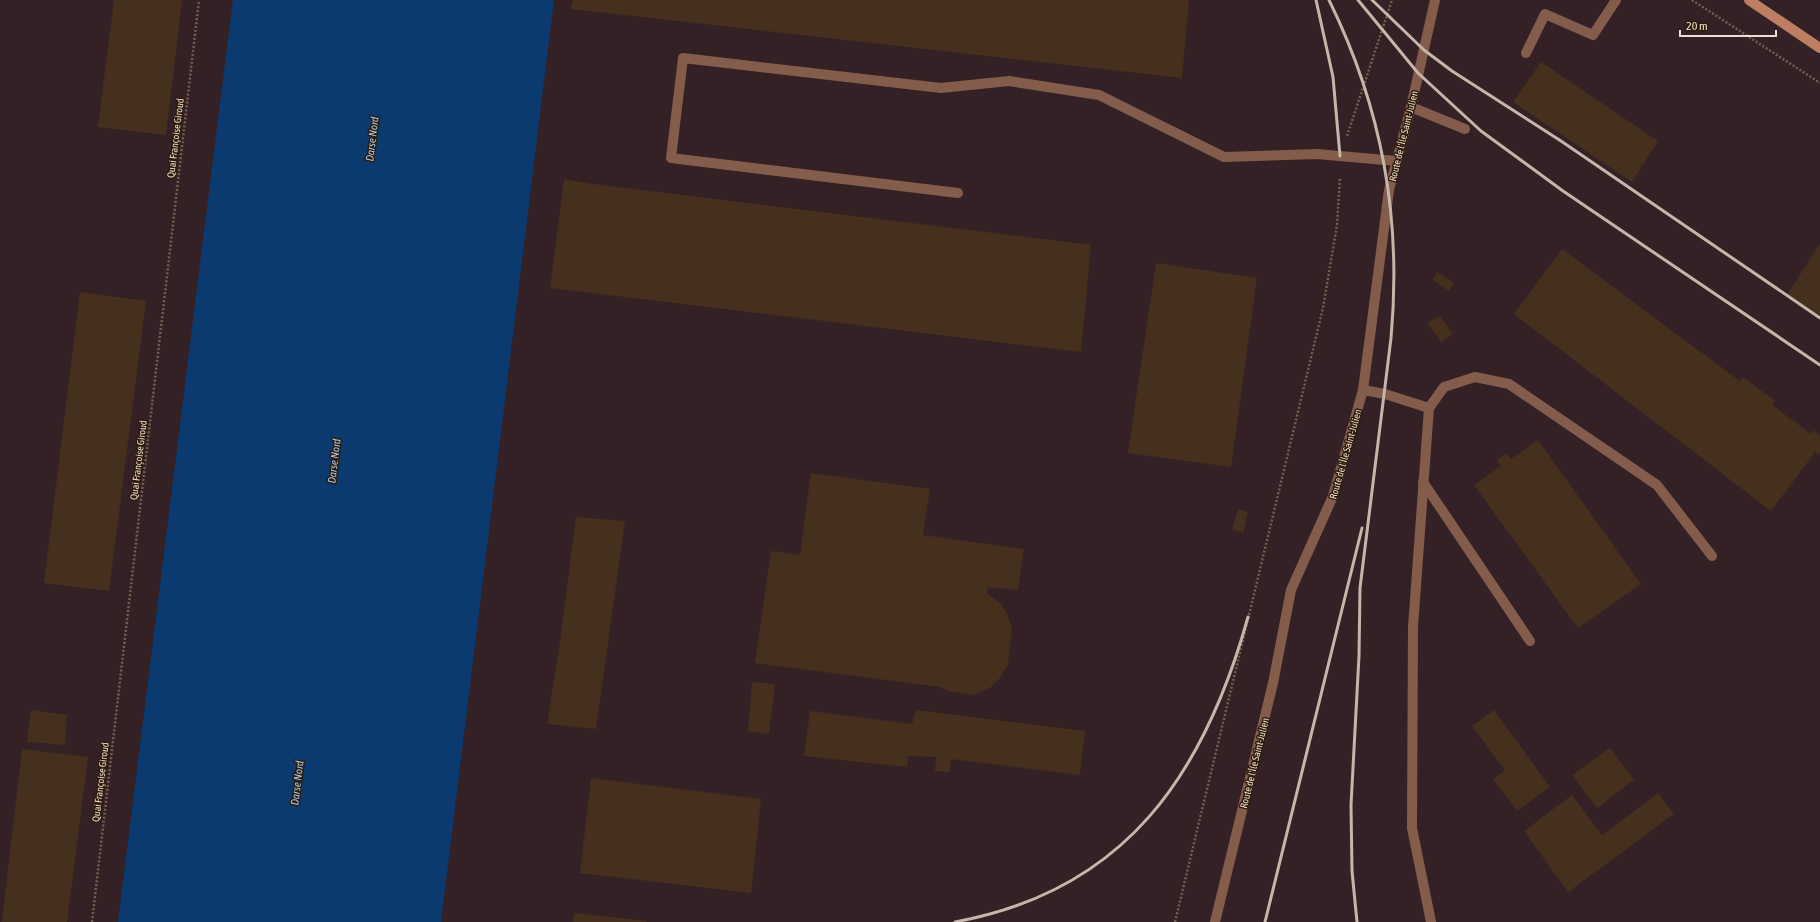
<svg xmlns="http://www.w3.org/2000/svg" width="1820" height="922" viewBox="0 0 1820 922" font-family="'Asap Condensed',sans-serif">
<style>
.industrial{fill:#342125}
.water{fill:#0b3a6f}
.building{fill:#45301e}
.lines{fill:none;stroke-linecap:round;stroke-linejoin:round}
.path{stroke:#726151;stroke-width:2.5;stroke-dasharray:2 2;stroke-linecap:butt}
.lane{stroke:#845c4c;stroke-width:10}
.street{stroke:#845c4c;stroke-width:10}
.secondary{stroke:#bd7e63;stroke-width:10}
.rail{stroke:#c4b6a9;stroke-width:3}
.labels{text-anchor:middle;stroke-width:3;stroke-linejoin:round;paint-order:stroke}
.street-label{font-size:10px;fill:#ecdfd3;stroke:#2e1b09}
.water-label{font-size:11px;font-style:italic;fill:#abcaf0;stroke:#2e1b09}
</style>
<rect width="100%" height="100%" fill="#2e1b09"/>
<rect class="industrial" x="0" y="0" width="1820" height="922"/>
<polygon class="water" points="233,0 554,0 441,922 118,922"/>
<g class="building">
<polygon points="114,0 182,0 166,135 98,127"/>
<polygon points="573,0 1189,0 1182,78 571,9"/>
<polygon points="1541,62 1658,141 1632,182 1513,102"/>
<polygon points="564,179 593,184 1091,245 1081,352 550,288"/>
<polygon points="1820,244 1820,318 1786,296"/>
<polygon points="1562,249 1740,381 1743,377 1775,401 1772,405 1811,434 1813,430 1820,435 1820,452 1818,455 1815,452 1771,511 1514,314"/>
<polygon points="1156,263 1257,278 1231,467 1128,453"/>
<polygon points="1437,272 1454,283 1449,291 1433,280"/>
<polygon points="80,292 146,301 109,591 44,583"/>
<polygon points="1440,316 1453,334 1441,342 1427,323"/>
<polygon points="1538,440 1641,584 1578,628 1474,485 1501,466 1497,460 1506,453 1511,459"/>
<polygon points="811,473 930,489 923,535 1024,549 1018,590 988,587 987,593 1000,603 1007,613 1012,629 1008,665 999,679 991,687 975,695 948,691 941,687 755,663 771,551 800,555"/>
<polygon points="1238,509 1248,512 1243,533 1232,530"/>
<polygon points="576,517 625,521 596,729 547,724 560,642"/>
<polygon points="752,682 775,684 769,734 748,731"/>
<polygon points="31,710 67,715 65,745 27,742"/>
<polygon points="916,710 1085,731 1080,775 951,759 949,772 935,771 936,757 908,756 907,767 804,756 810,711 912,724"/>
<polygon points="1494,710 1550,787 1517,811 1493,779 1505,770 1472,726"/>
<polygon points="1610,748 1634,780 1597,808 1572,775"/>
<polygon points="22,749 88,757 67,922 2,922"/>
<polygon points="591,778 761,799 751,893 580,873"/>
<polygon points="1658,793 1674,814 1568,892 1524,831 1572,795 1602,835"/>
<polygon points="574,913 647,921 647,922 573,922"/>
</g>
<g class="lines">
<g class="path">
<polyline points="1692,0 1820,83"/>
<polyline points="1347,136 1392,0"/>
<polyline points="92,922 199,0"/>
<polyline points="1175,922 1323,308 1337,225 1340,177"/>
</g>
<g class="lane">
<polyline points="1526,53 1545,14 1593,35 1616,0"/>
<polyline points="1411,107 1465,129"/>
<polyline points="958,193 671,158 683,58 941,88 1009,81 1099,95 1224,157 1317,154 1396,161"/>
<polyline points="1363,390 1385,394 1429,408"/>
<polyline points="1423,482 1530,641"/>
<polyline points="1431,922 1412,828 1413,627 1429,408 1444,387 1475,377 1509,384 1657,485 1712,556"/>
</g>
<polyline class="street" points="1215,922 1273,683 1291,590 1333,496 1363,390 1389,190 1411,107 1435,0"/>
<polyline class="secondary" points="1749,0 1820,48"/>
<g class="rail">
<polyline points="1316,0 1333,77 1340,156"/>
<path d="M 1329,0 C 1382,108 1402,218 1391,338 L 1360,588 L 1359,656 L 1351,805 L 1352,871 L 1357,922"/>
<polyline points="1358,0 1418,73 1481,131 1563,191 1820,365"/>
<polyline points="1372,0 1424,50 1452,71 1561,141 1820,318"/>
<path d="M 955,922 C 1125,891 1204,775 1248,617"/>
<polyline points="1265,922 1362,528"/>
</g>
</g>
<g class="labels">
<g class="street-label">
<text transform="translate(1403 136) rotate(-76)" y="4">Route de l'Île Saint-Julien</text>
<text transform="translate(175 138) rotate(-83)" y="4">Quai Françoise Giroud</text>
<text transform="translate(1345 454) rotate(-74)" y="4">Route de l'Île Saint-Julien</text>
<text transform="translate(138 460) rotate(-83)" y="4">Quai Françoise Giroud</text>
<text transform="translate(1254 763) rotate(-76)" y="4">Route de l'Île Saint-Julien</text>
<text transform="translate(100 782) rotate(-83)" y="4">Quai Françoise Giroud</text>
</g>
<g class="water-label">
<text transform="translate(372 139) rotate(-83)" y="4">Darse Nord</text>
<text transform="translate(334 461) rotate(-83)" y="4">Darse Nord</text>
<text transform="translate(297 783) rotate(-83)" y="4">Darse Nord</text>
</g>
</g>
<path d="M1680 30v6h96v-6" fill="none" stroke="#ecdfd3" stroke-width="2"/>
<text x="1686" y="30" font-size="12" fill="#ecdfd3" stroke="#2e1b09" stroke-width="3" paint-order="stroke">20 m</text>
</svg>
